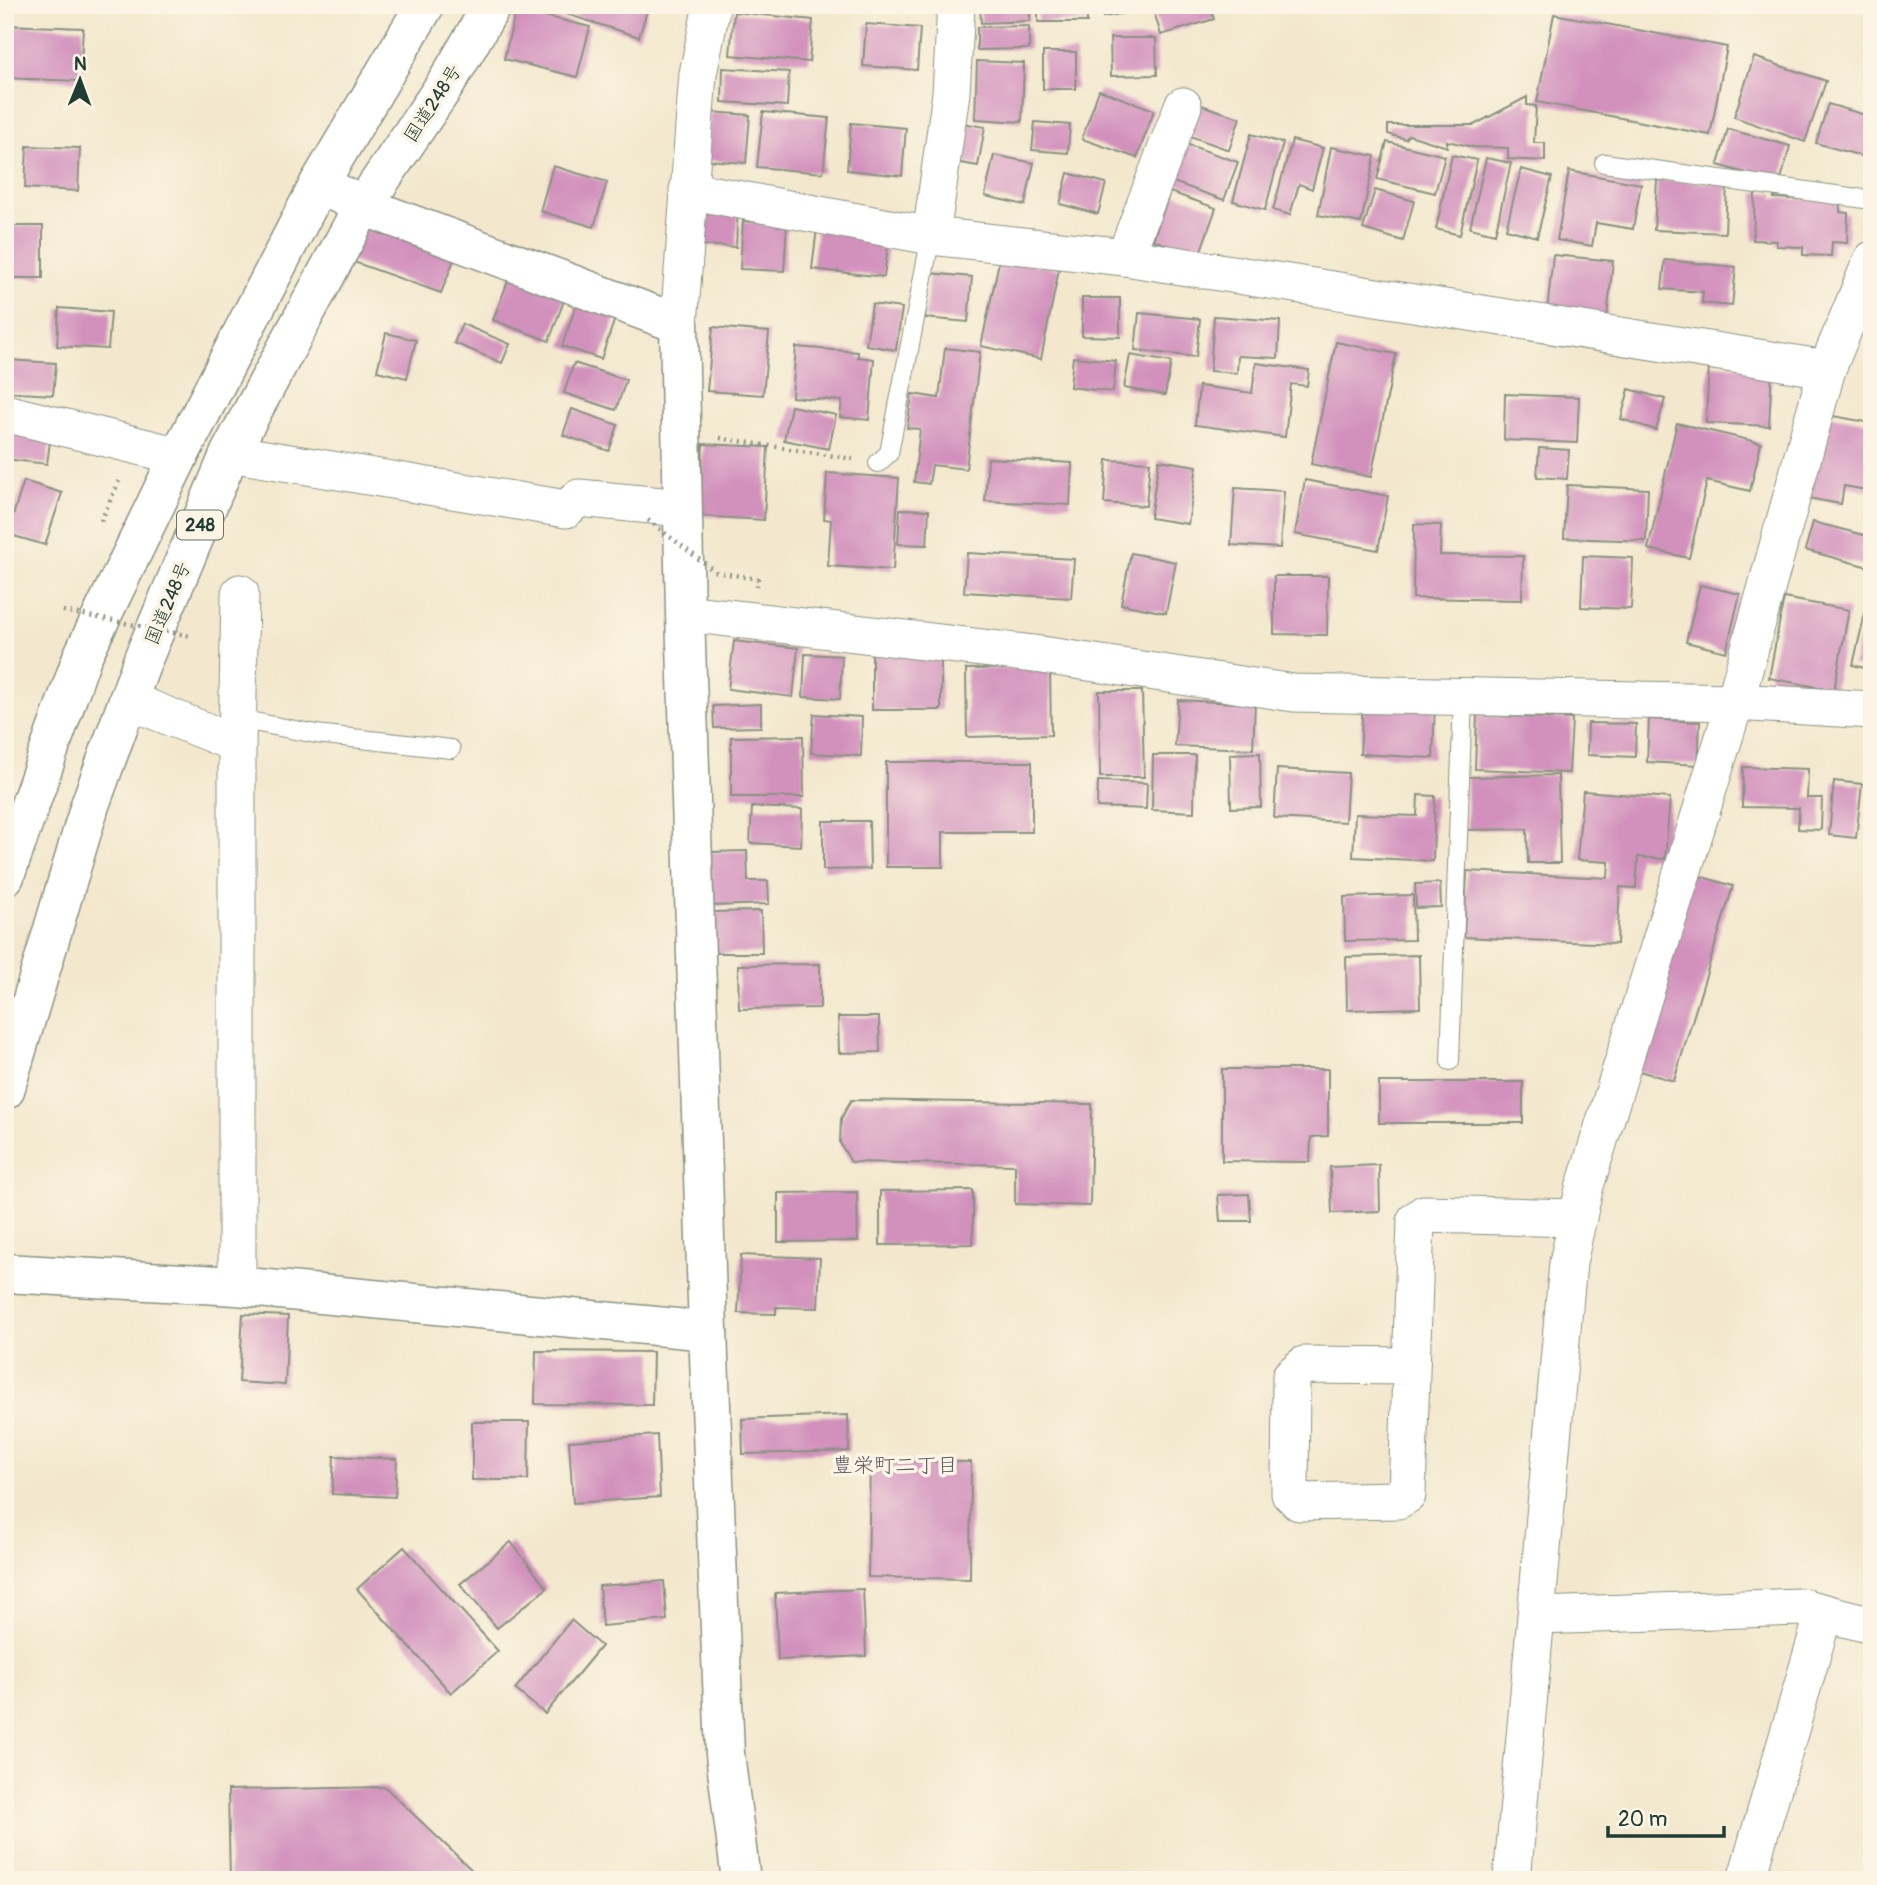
<svg xmlns="http://www.w3.org/2000/svg" width="1877" height="1885" viewBox="0 0 1877 1885" font-family="Pangolin,'Klee One',sans-serif">
<style>
.building{fill:#d291bd}
.lines{fill:none;stroke-linecap:round;stroke-linejoin:round}
.service-casing{stroke:#899281;stroke-width:20}
.minor-casing{stroke:#899281;stroke-width:39}
.tertiary-casing{stroke:#899281;stroke-width:41}
.trunk-casing{stroke:#899281;stroke-width:41}
.path{stroke:#899281;stroke-width:4.5;stroke-dasharray:2 5;stroke-linecap:butt}
.service{stroke:#fff;stroke-width:18}
.minor{stroke:#fff;stroke-width:37}
.tertiary{stroke:#fff;stroke-width:38}
.trunk{stroke:#fff;stroke-width:38}
.path-bridge{stroke:#899281;stroke-width:4.5;stroke-dasharray:2 5;stroke-linecap:butt}
.labels{text-anchor:middle;stroke-width:7;stroke-linejoin:round;paint-order:stroke}
.shield{fill:#fcf5e5;stroke:#617469;stroke-width:2}
.shield-label{font-size:18px;font-weight:bold;fill:#1f3d34}
.street-label{font-size:19px;fill:#1f3d34;stroke:#fcf5e5}
.neighbourhood-label{font-size:21px;fill:#5e5a64;stroke:#fcf5e5}
</style>
<rect width="100%" height="100%" fill="#fcf5e5"/>
<filter id="ink" filterUnits="userSpaceOnUse"><feTurbulence type="fractalNoise" baseFrequency=".0143" numOctaves="2"/><feDisplacementMap in="SourceGraphic" scale="14" xChannelSelector="R" yChannelSelector="G"/><feConvolveMatrix kernelMatrix="1 2 1 2 8 2 1 2 1" color-interpolation-filters="sRGB"/></filter>
<filter id="wash" filterUnits="userSpaceOnUse"><feTurbulence type="fractalNoise" baseFrequency=".00686" numOctaves="4" result="noise"/><feDisplacementMap in="SourceGraphic" scale="28" xChannelSelector="R" yChannelSelector="G"/><feGaussianBlur stdDeviation="1.57" result="paint"/><feColorMatrix in="noise" values="0 0 0 0 0 0 0 0 0 0 0 0 0 0 0 0 0 1.4 0 .05"/><feComposite in="paint" operator="in"/></filter>
<g filter="url(#wash)">
<rect width="100%" height="100%" fill="#f3e8ce"/>
<g id="blocks">
<g class="building">
<polygon points="565,5 649,5 639,37 563,13"/>
<polygon points="980,5 1030,5 1030,21 981,23"/>
<rect x="1038" y="5" width="49" height="17"/>
<polygon points="1101,5 1141,5 1142,10 1103,17"/>
<polygon points="1152,5 1209,5 1214,19 1161,35"/>
<polygon points="516,9 590,27 577,77 504,59"/>
<polygon points="734,12 813,20 809,62 730,55"/>
<polygon points="1554,14 1727,47 1710,135 1537,102"/>
<polygon points="866,24 920,28 917,70 863,66"/>
<polygon points="5,25 83,28 80,81 5,78"/>
<polygon points="1029,26 1029,49 977,50 977,27"/>
<polygon points="1110,38 1156,38 1157,75 1111,76"/>
<rect x="1043" y="52" width="33" height="37"/>
<polygon points="1754,57 1826,81 1805,142 1734,117"/>
<polygon points="977,61 1024,63 1022,122 975,119"/>
<polygon points="723,68 789,72 787,106 722,102"/>
<polygon points="1099,90 1154,110 1137,158 1082,139"/>
<polygon points="1527,97 1527,105 1536,106 1534,143 1545,143 1545,161 1508,159 1508,148 1473,147 1447,141 1447,147 1409,135 1406,139 1388,134 1388,125 1474,125"/>
<polygon points="1198,104 1240,118 1229,150 1187,135"/>
<polygon points="1828,104 1872,117 1872,133 1865,157 1816,143"/>
<polygon points="710,112 750,115 746,163 706,160"/>
<polygon points="763,112 829,118 823,173 757,167"/>
<polygon points="1035,122 1070,125 1068,153 1032,150"/>
<polygon points="851,123 906,128 902,176 847,170"/>
<polygon points="962,123 985,127 978,166 955,162"/>
<polygon points="1728,129 1790,146 1780,183 1718,165"/>
<polygon points="1251,134 1283,143 1265,210 1233,201"/>
<polygon points="1292,140 1323,148 1312,189 1299,184 1290,215 1273,210"/>
<polygon points="1387,142 1445,156 1435,193 1377,179"/>
<polygon points="1186,144 1238,162 1224,200 1173,182"/>
<polygon points="27,146 80,148 78,191 25,188"/>
<polygon points="1331,147 1375,156 1361,223 1318,215"/>
<polygon points="994,155 1034,163 1025,205 985,196"/>
<polygon points="1452,155 1477,160 1460,235 1436,229"/>
<polygon points="1486,158 1511,163 1495,234 1470,228"/>
<polygon points="553,166 607,182 594,227 540,211"/>
<polygon points="1521,169 1552,177 1537,237 1506,229"/>
<polygon points="1569,171 1641,184 1633,229 1596,223 1592,246 1557,240"/>
<polygon points="1068,173 1106,183 1098,214 1060,204"/>
<polygon points="1657,180 1727,184 1725,233 1654,230"/>
<polygon points="1375,190 1414,201 1403,241 1363,229"/>
<polygon points="1170,192 1216,208 1199,256 1153,240"/>
<polygon points="1755,192 1774,193 1774,198 1840,201 1840,212 1848,213 1847,243 1832,242 1831,256 1803,255 1803,247 1776,246 1777,241 1753,240"/>
<polygon points="699,202 738,204 736,247 697,245"/>
<polygon points="363,219 457,252 441,293 348,260"/>
<polygon points="743,221 787,224 784,271 740,269"/>
<rect x="5" y="226" width="38" height="52"/>
<polygon points="817,228 889,238 884,277 812,269"/>
<polygon points="1553,255 1613,261 1607,318 1547,312"/>
<polygon points="1000,257 1059,269 1041,359 981,346"/>
<polygon points="1665,260 1736,267 1732,306 1702,303 1703,292 1662,289"/>
<polygon points="515,263 570,284 549,341 493,320"/>
<polygon points="929,273 972,277 968,322 925,318"/>
<polygon points="581,291 620,304 601,359 562,346"/>
<polygon points="1082,298 1120,298 1120,337 1082,336"/>
<polygon points="872,304 902,308 896,350 866,345"/>
<polygon points="59,308 111,312 108,349 57,346"/>
<polygon points="1139,313 1200,319 1196,357 1135,350"/>
<polygon points="1214,316 1280,321 1278,358 1238,356 1237,373 1210,371"/>
<polygon points="462,324 510,344 502,363 454,343"/>
<polygon points="713,327 769,332 763,395 707,391"/>
<polygon points="386,333 416,340 407,378 377,371"/>
<polygon points="1336,342 1396,354 1371,477 1311,464"/>
<polygon points="796,347 858,352 858,357 874,359 869,420 840,417 842,401 792,397"/>
<polygon points="945,348 980,352 966,469 932,465 929,484 914,482 920,429 907,428 912,394 939,398"/>
<polygon points="1130,355 1171,362 1165,395 1124,388"/>
<polygon points="1073,357 1116,361 1113,392 1070,387"/>
<polygon points="7,360 56,363 53,395 5,392"/>
<polygon points="574,363 626,380 616,410 564,393"/>
<polygon points="1256,363 1309,370 1307,386 1291,384 1285,437 1195,425 1199,386 1252,393"/>
<polygon points="1709,365 1772,369 1769,426 1706,423"/>
<polygon points="1629,389 1665,399 1656,430 1621,419"/>
<polygon points="1505,394 1579,397 1577,443 1504,440"/>
<polygon points="791,406 836,415 829,449 784,440"/>
<polygon points="572,409 618,425 609,451 563,435"/>
<polygon points="1822,414 1872,423 1872,491 1844,486 1841,504 1807,498"/>
<polygon points="5,421 52,427 47,464 5,459"/>
<polygon points="1677,423 1761,443 1750,491 1707,481 1689,558 1648,549"/>
<polygon points="703,444 768,447 764,520 700,516"/>
<polygon points="1539,448 1569,450 1567,479 1537,477"/>
<polygon points="988,458 1072,463 1070,505 985,501"/>
<polygon points="1107,460 1150,462 1146,506 1104,503"/>
<polygon points="1159,460 1197,466 1188,524 1150,518"/>
<polygon points="827,473 899,478 893,570 828,566 831,520 824,519"/>
<polygon points="1305,480 1388,496 1378,550 1295,534"/>
<polygon points="24,481 62,493 45,545 7,534"/>
<polygon points="1567,485 1648,489 1646,541 1564,538"/>
<polygon points="1235,488 1284,491 1280,548 1231,545"/>
<polygon points="900,509 929,510 927,545 898,544"/>
<polygon points="1813,522 1872,537 1872,568 1805,550"/>
<polygon points="1414,524 1441,525 1440,555 1523,556 1522,600 1413,598"/>
<polygon points="967,553 1074,559 1071,598 964,592"/>
<polygon points="1131,553 1176,562 1166,613 1121,604"/>
<polygon points="1583,556 1633,558 1631,609 1581,607"/>
<polygon points="1274,576 1328,576 1327,635 1274,634"/>
<polygon points="1700,585 1740,594 1726,652 1686,642"/>
<polygon points="1784,598 1849,610 1834,690 1769,678"/>
<polygon points="1865,613 1872,614 1872,670 1853,665"/>
<polygon points="734,641 798,648 793,697 728,689"/>
<rect x="872" y="648" width="69" height="62"/>
<polygon points="805,654 842,656 840,699 803,697"/>
<polygon points="1050,668 1051,735 967,737 966,669"/>
<polygon points="1099,691 1142,691 1144,777 1100,777"/>
<polygon points="1363,699 1435,703 1433,758 1360,754"/>
<polygon points="1178,700 1255,704 1253,749 1175,746"/>
<polygon points="761,704 761,727 714,728 713,706"/>
<polygon points="814,714 862,717 861,756 811,753"/>
<polygon points="1477,715 1572,719 1569,773 1475,769"/>
<polygon points="1649,719 1700,722 1698,765 1647,762"/>
<polygon points="1588,723 1636,724 1635,757 1587,755"/>
<polygon points="803,736 804,797 731,797 731,737"/>
<polygon points="1260,753 1261,807 1231,808 1230,754"/>
<polygon points="1153,755 1195,755 1194,812 1152,810"/>
<polygon points="886,762 1032,762 1032,832 943,832 943,867 886,867"/>
<polygon points="1743,767 1808,769 1807,798 1822,798 1821,830 1798,829 1799,808 1742,807"/>
<polygon points="1277,769 1348,773 1345,822 1274,818"/>
<polygon points="1558,775 1560,863 1528,863 1527,829 1467,830 1466,777"/>
<polygon points="1098,781 1147,783 1146,809 1097,807"/>
<polygon points="1834,781 1862,784 1856,838 1829,835"/>
<polygon points="1583,791 1670,798 1665,859 1638,857 1636,888 1620,887 1617,944 1464,937 1467,871 1608,878 1609,862 1577,860"/>
<polygon points="1418,795 1435,796 1433,861 1353,857 1355,814 1417,816"/>
<polygon points="752,807 802,809 801,846 750,843"/>
<polygon points="823,821 869,821 870,869 823,870"/>
<polygon points="747,851 748,881 768,881 769,904 712,906 710,852"/>
<polygon points="1689,873 1733,886 1674,1081 1629,1068"/>
<polygon points="1440,883 1441,907 1416,908 1415,884"/>
<polygon points="1413,895 1414,940 1345,941 1344,897"/>
<polygon points="761,911 762,953 713,953 712,912"/>
<polygon points="1419,955 1420,1008 1347,1010 1346,957"/>
<polygon points="820,964 820,1008 739,1009 738,965"/>
<polygon points="838,1017 879,1017 880,1052 839,1053"/>
<polygon points="1222,1069 1328,1069 1328,1136 1311,1137 1310,1162 1222,1161"/>
<rect x="1379" y="1082" width="144" height="41"/>
<polygon points="851,1100 1092,1104 1090,1206 1015,1204 1015,1165 851,1162 840,1143 841,1119"/>
<polygon points="1379,1165 1380,1211 1332,1213 1330,1167"/>
<polygon points="973,1190 973,1244 880,1245 880,1191"/>
<polygon points="857,1192 858,1241 778,1242 778,1193"/>
<polygon points="1249,1194 1251,1221 1220,1221 1218,1195"/>
<polygon points="741,1255 820,1258 818,1308 776,1307 776,1314 738,1313"/>
<polygon points="243,1314 288,1316 285,1385 239,1382"/>
<polygon points="536,1351 653,1352 652,1405 535,1404"/>
<polygon points="848,1415 849,1451 743,1454 742,1419"/>
<polygon points="472,1422 529,1422 528,1480 472,1480"/>
<polygon points="657,1435 660,1497 573,1503 569,1441"/>
<polygon points="334,1456 397,1459 395,1497 332,1494"/>
<polygon points="870,1461 971,1462 970,1579 868,1577"/>
<polygon points="511,1542 547,1588 497,1628 460,1584"/>
<polygon points="404,1547 498,1651 451,1693 357,1589"/>
<polygon points="664,1581 667,1620 602,1626 599,1586"/>
<polygon points="863,1589 866,1656 778,1660 775,1593"/>
<polygon points="571,1620 601,1646 545,1714 515,1689"/>
<polygon points="385,1787 478,1876 478,1880 230,1880 228,1790"/>
</g>
</g>
</g>
<g filter="url(#ink)">
<use href="#blocks" fill-opacity="0" stroke="#899281" stroke-width="2"/>
<g class="lines">
<g class="service-casing">
<g id="service">
<polyline points="1604,163 1872,200"/>
<polyline points="878,463 889,453 931,236"/>
<polyline points="238,719 316,734 451,749"/>
<polyline points="1450,1061 1463,698"/>
</g>
</g>
<g class="minor-casing">
<g id="minor">
<polyline points="688,190 931,236 1125,257 1827,369"/>
<polyline points="931,236 951,93 956,5"/>
<polyline points="1125,257 1183,106"/>
<polyline points="679,324 698,74 712,5"/>
<polyline points="5,413 179,456"/>
<polyline points="230,453 566,509 579,498 682,508"/>
<polyline points="685,613 1042,655 1294,693 1735,702 1872,710"/>
<polyline points="128,700 237,744"/>
<polyline points="237,1286 237,744 240,593"/>
<polyline points="1411,1366 1304,1365 1291,1376 1290,1493 1299,1502 1398,1500 1407,1495 1416,1220 1424,1214 1578,1218"/>
<polyline points="1538,1616 1801,1607 1872,1625"/>
<polyline points="1512,1880 1568,1263 1584,1189 1735,702 1827,369 1872,260"/>
<polyline points="1746,1880 1824,1613"/>
</g>
</g>
<g class="tertiary-casing">
<g id="tertiary">
<polyline points="319,184 363,206 679,324 685,613 708,1331 725,1754 741,1880"/>
<polyline points="5,1273 237,1286 708,1331"/>
</g>
</g>
<g class="trunk-casing">
<g id="trunk">
<polyline points="5,876 82,657 179,456 319,184 425,5"/>
<polyline points="5,1090 90,805 143,659 230,453 363,206 447,82 492,5"/>
</g>
</g>
<g class="path">
<polyline points="720,438 853,459"/>
<polyline points="101,521 119,481"/>
<polyline points="722,573 758,579 757,586"/>
</g>
<use href="#service" class="service"/>
<use href="#minor" class="minor"/>
<use href="#tertiary" class="tertiary"/>
<use href="#trunk" class="trunk"/>
<g class="path-bridge">
<polyline points="648,520 717,573"/>
<polyline points="63,611 191,636"/>
</g>
</g>
</g>
<g class="labels">
<rect class="shield" x="177" y="510.5" width="46" height="29" rx="5"/>
<g class="shield-label">
<text x="200" y="531">248</text>
</g>
<g class="street-label">
<text transform="translate(432 103) rotate(-57)" y="7">国道248号</text>
<text transform="translate(167 603) rotate(-67)" y="7">国道248号</text>
</g>
<g class="neighbourhood-label">
<text x="895" y="1472">豊栄町二丁目</text>
</g>
</g>
<rect width="1877" height="1885" fill="none" stroke="#fcf5e5" stroke-width="28"/>
<g transform="translate(80 80) rotate(1)" stroke="#fcf5e5" stroke-width="5" paint-order="stroke">
<path d="M0-5L12 26L0 18L-12 26Z" fill="#1f3d34"/>
<text y="-10" font-size="19" font-weight="bold" text-anchor="middle" fill="#1f3d34">N</text>
</g>
<path d="M1608 1826v10h116v-10" fill="none" stroke="#1f3d34" stroke-width="3.5"/>
<text x="1618" y="1826" font-size="21" fill="#1f3d34" stroke="#fcf5e5" stroke-width="5" paint-order="stroke">20 m</text>
</svg>
